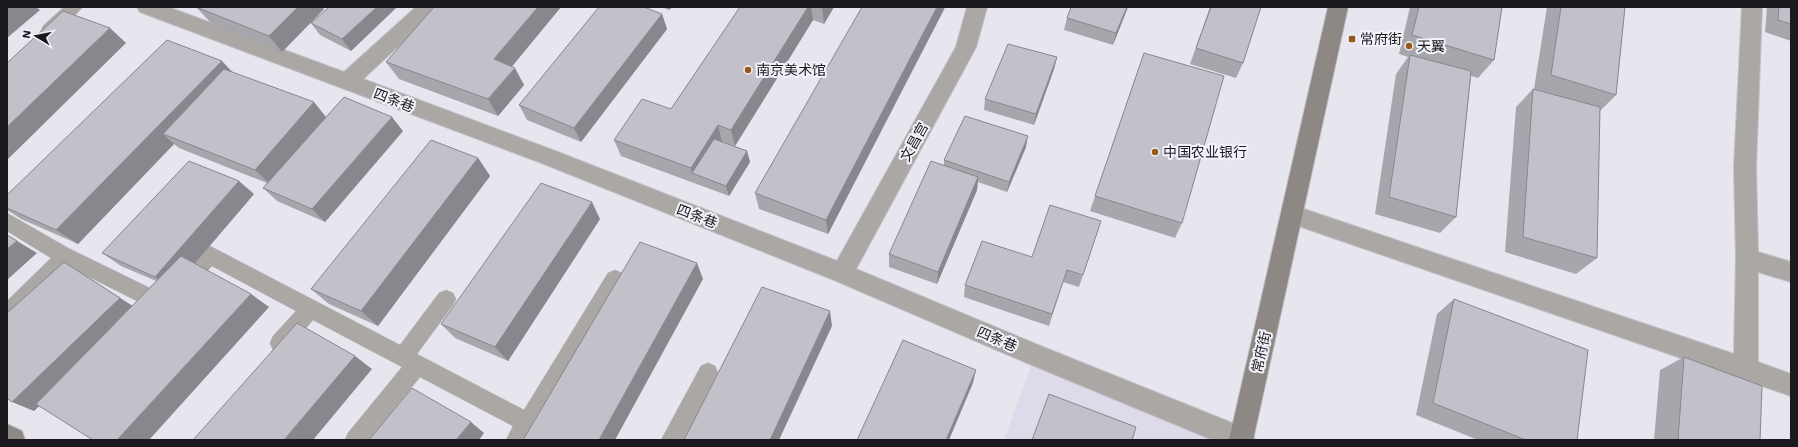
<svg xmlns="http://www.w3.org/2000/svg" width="1798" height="447" viewBox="0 0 1798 447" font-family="'Work Sans','Noto Sans SC',sans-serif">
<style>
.built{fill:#dedaea}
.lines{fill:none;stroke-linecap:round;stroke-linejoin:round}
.lane-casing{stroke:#c2c0c9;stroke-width:1}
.street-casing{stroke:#c2c0c9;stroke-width:2}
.secondary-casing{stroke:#c2c0c9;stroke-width:2}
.lane{fill:#aaa7a4;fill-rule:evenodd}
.street{fill:#aaa7a4;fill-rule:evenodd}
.secondary{fill:#8d8884;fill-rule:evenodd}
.wall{fill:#a7a6ad}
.shaded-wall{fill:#88878d}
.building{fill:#c2c1c9;stroke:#88878d}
.poi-dot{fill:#96591c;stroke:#f4f2fb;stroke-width:1.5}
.labels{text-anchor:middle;stroke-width:4;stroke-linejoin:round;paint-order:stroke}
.poi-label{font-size:14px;fill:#1b1a1e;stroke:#f4f2fb;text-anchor:start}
.street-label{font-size:14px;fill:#1b1a1e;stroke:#f4f2fb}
</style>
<rect width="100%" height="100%" fill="#e7e5ee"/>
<polygon class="built" points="1035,355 1243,440 1004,440"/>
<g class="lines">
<g class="lane-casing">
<g id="lane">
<polygon points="64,7 83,7 55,36 49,37 43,36 41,31 43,26"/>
<path d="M 7,213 L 68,248 L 158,292 C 171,281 197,251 210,246 L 400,345 L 439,293 L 446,290 L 453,293 L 456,299 L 453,305 L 417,354 L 524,410 L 608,273 L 615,270 L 622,273 L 625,279 L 529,440 L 506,440 L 513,426 L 420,377 L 369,440 L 345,440 L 348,433 L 402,367 L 313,320 L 287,350 L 280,352 L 273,350 L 270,343 L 273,336 L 296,311 L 212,266 C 197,282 180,304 159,312 L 69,267 L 14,320 L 7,323 L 7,301 L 51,258 L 7,231 Z"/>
<polygon points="708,363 715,366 718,373 684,440 661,440 701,366"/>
</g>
</g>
<g class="street-casing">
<g id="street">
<polygon points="137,7 168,7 344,72 416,7 438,7 435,12 363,79 558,152 837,261 956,47 967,7 987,7 976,47 856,269 1043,347 1252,431 1255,440 1213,440 1027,363 834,280 544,164 140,12"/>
<polygon points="1742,7 1762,7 1756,167 1758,252 1791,262 1791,282 1758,272 1758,362 1791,374 1791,396 1284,221 1281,214 1284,207 1292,205 1734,354 1736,258 1734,167"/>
</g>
</g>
<g class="secondary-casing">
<g id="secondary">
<polygon points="1328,7 1348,7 1253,440 1229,440"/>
<polygon points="7,424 22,431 25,440 7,440"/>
</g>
</g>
<use href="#lane" class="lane"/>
<use href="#street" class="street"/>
<use href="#secondary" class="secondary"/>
</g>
<g class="wall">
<polygon points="196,7 322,7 324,9 282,52 211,23"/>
<polygon points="329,7 397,7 351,51 320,35 311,23"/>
<polygon points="434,7 561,7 512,66 524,85 498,116 399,79 386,62"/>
<polygon points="661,7 672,7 669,10"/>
<polygon points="740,7 834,7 824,24 813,20 735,146 722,142 747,151 750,162 729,196 621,156 614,140 671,109"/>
<polygon points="1128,7 1113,45 1064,30 1067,18"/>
<polygon points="1210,7 1261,7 1243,63 1236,78 1190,64"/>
<polygon points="1410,7 1502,7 1494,60 1478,78 1471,76 1456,217 1440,233 1375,214 1396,74 1408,57 1399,54"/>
<polygon points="1547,7 1625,7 1616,95 1600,111 1597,258 1576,274 1505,252 1516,107 1533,89 1534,89"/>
<polygon points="1767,7 1791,7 1791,41 1765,32"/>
<polygon points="945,8 828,234 759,209 755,193"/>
<polygon points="662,14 667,29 581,142 527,120 519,105"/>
<polygon points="1144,53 1182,223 1175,238 1090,211"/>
<polygon points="1057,57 1054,69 1034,125 984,110 985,99"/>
<polygon points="233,73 326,117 403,131 325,222 277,201 263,188 267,183 179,148 174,144 78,244 21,219 7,210 7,195"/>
<polygon points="1026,147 1007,192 978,182 977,190 937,284 889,267 889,254 944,165 944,160"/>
<polygon points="478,158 490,176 378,326 329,304 311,289"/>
<polygon points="254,194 195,263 269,307 39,406 34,411 83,274 132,306 156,281 121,266 102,253"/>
<polygon points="600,219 508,361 455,338 441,324"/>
<polygon points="982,241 1083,275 1079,287 1063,282 1049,326 964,297 965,285"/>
<polygon points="1454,299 1577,440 1478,440 1416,415 1437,314"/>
<polygon points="1684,357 1760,440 1654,440 1660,370"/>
</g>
<g class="shaded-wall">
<polygon points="7,7 36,7 40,10 7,38"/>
<polygon points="298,7 322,7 324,9 282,52 269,36"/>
<polygon points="377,7 397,7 351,51 342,39"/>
<polygon points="538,7 561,7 504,76 494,59"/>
<polygon points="668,7 672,7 669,10"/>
<polygon points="808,7 811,7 813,20 735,146 731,130"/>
<polygon points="822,7 834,7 824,24"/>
<polygon points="937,7 945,7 828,234 826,220"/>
<polygon points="1127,7 1128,7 1113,45 1116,33"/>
<polygon points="662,14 667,29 581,142 574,128"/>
<polygon points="110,28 126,43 7,160 7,127"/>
<polygon points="1057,57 1054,69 1034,125 1036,114"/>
<polygon points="222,61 238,78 163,134 174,144 78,244 56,230"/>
<polygon points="515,68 524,85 498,116 488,99"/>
<polygon points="314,102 326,117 269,183 255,170"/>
<polygon points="392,117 403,131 325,222 312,209"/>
<polygon points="718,125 722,142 700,176 692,173 691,168"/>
<polygon points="1028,136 1026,147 1007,192 1009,182"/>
<polygon points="747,151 750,162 729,196 726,186"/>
<polygon points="478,158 490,176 378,326 361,311"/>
<polygon points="978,177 977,190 937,284 938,272"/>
<polygon points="239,181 254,194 173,289 155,277"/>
<polygon points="592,202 600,219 508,361 495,347"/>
<polygon points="7,235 37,253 7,280"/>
<polygon points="64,262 139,310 34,411 12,402"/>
<polygon points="697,263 703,279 615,440 599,440"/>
<polygon points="251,294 269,307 149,440 117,440"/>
<polygon points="830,311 832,326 779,440 770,440"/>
<polygon points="355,356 372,369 313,440 284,440"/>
<polygon points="976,370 973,383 949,440 946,440"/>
<polygon points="471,422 484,433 479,440 456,440"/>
</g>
<g class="building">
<polygon points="196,7 298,7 269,36"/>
<polygon points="329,7 377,7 342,39 311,23"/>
<polygon points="434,7 538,7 494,59 515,68 488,99 386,62"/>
<polygon points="599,7 644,7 662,14 574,128 519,105"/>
<polygon points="740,7 808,7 731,130 718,125 691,168 614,140 642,99 671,109"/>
<polygon points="862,7 937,7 826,220 755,193"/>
<polygon points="1071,7 1127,7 1116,33 1067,18"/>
<polygon points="1211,7 1261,7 1243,63 1196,48"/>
<polygon points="1419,7 1502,7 1494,60 1412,35"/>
<polygon points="1561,7 1625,7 1616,95 1551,75"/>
<polygon points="1779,7 1791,7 1791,24 1778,20"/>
<polygon points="63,11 110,28 7,127 7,63"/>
<polygon points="167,40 222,61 56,230 7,208 7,195"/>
<polygon points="1008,44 1057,57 1036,114 985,99"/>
<polygon points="1144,53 1224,76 1182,223 1095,196"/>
<polygon points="1410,55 1471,71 1456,217 1389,197"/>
<polygon points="224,69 314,102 255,170 163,134"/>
<polygon points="1533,89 1600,107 1597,258 1523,237"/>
<polygon points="344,97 392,117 312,209 263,188"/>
<polygon points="965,116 1028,136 1009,182 944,160"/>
<polygon points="714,139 747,151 726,186 692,173"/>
<polygon points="431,140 478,158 361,311 311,289"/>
<polygon points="189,161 239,181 155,277 102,253"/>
<polygon points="931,161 978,177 938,272 889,254"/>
<polygon points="541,183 592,202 495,347 441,324"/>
<polygon points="1050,205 1101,221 1083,275 1067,270 1052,314 965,285 982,241 1032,257"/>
<polygon points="7,235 17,241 7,249"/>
<polygon points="640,242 697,263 599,440 523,440"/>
<polygon points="181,256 251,294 117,440 93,440 36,404"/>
<polygon points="64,262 120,298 12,402 7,398 7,313"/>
<polygon points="762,287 830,311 770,440 684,440"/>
<polygon points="1454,299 1588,350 1577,440 1526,440 1433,403"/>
<polygon points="297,323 355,356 284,440 193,440"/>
<polygon points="903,340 976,370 946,440 857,440"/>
<polygon points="1684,357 1762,386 1760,440 1678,440"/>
<polygon points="412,388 471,422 456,440 369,440"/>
<polygon points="1049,394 1136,427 1132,440 1032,440"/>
</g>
<g class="poi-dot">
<rect x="1348" y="35" width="8" height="8" rx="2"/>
<circle cx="1409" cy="46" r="4"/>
<circle cx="748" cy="70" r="4"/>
<circle cx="1155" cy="152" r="4"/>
</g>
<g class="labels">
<g class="poi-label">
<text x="1360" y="44">常府街</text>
<text x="1417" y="51">天翼</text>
<text x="756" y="75">南京美术馆</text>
<text x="1163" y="157">中国农业银行</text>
</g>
<g class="street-label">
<text transform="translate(394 100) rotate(21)" y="5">四条巷</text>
<text transform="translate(914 142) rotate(-61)" y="5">文昌宫</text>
<text transform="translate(697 216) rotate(21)" y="5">四条巷</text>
<text transform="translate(997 339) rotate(23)" y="5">四条巷</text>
<text transform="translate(1261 352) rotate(-77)" y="5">常府街</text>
</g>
</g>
<rect width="1798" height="447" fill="none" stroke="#1b1a1e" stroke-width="16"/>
<g transform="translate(36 36) rotate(280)" stroke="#f4f2fb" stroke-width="3" paint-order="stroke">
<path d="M0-3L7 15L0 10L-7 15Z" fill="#1b1a1e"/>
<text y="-6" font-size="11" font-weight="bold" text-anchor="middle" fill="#1b1a1e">N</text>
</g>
</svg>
